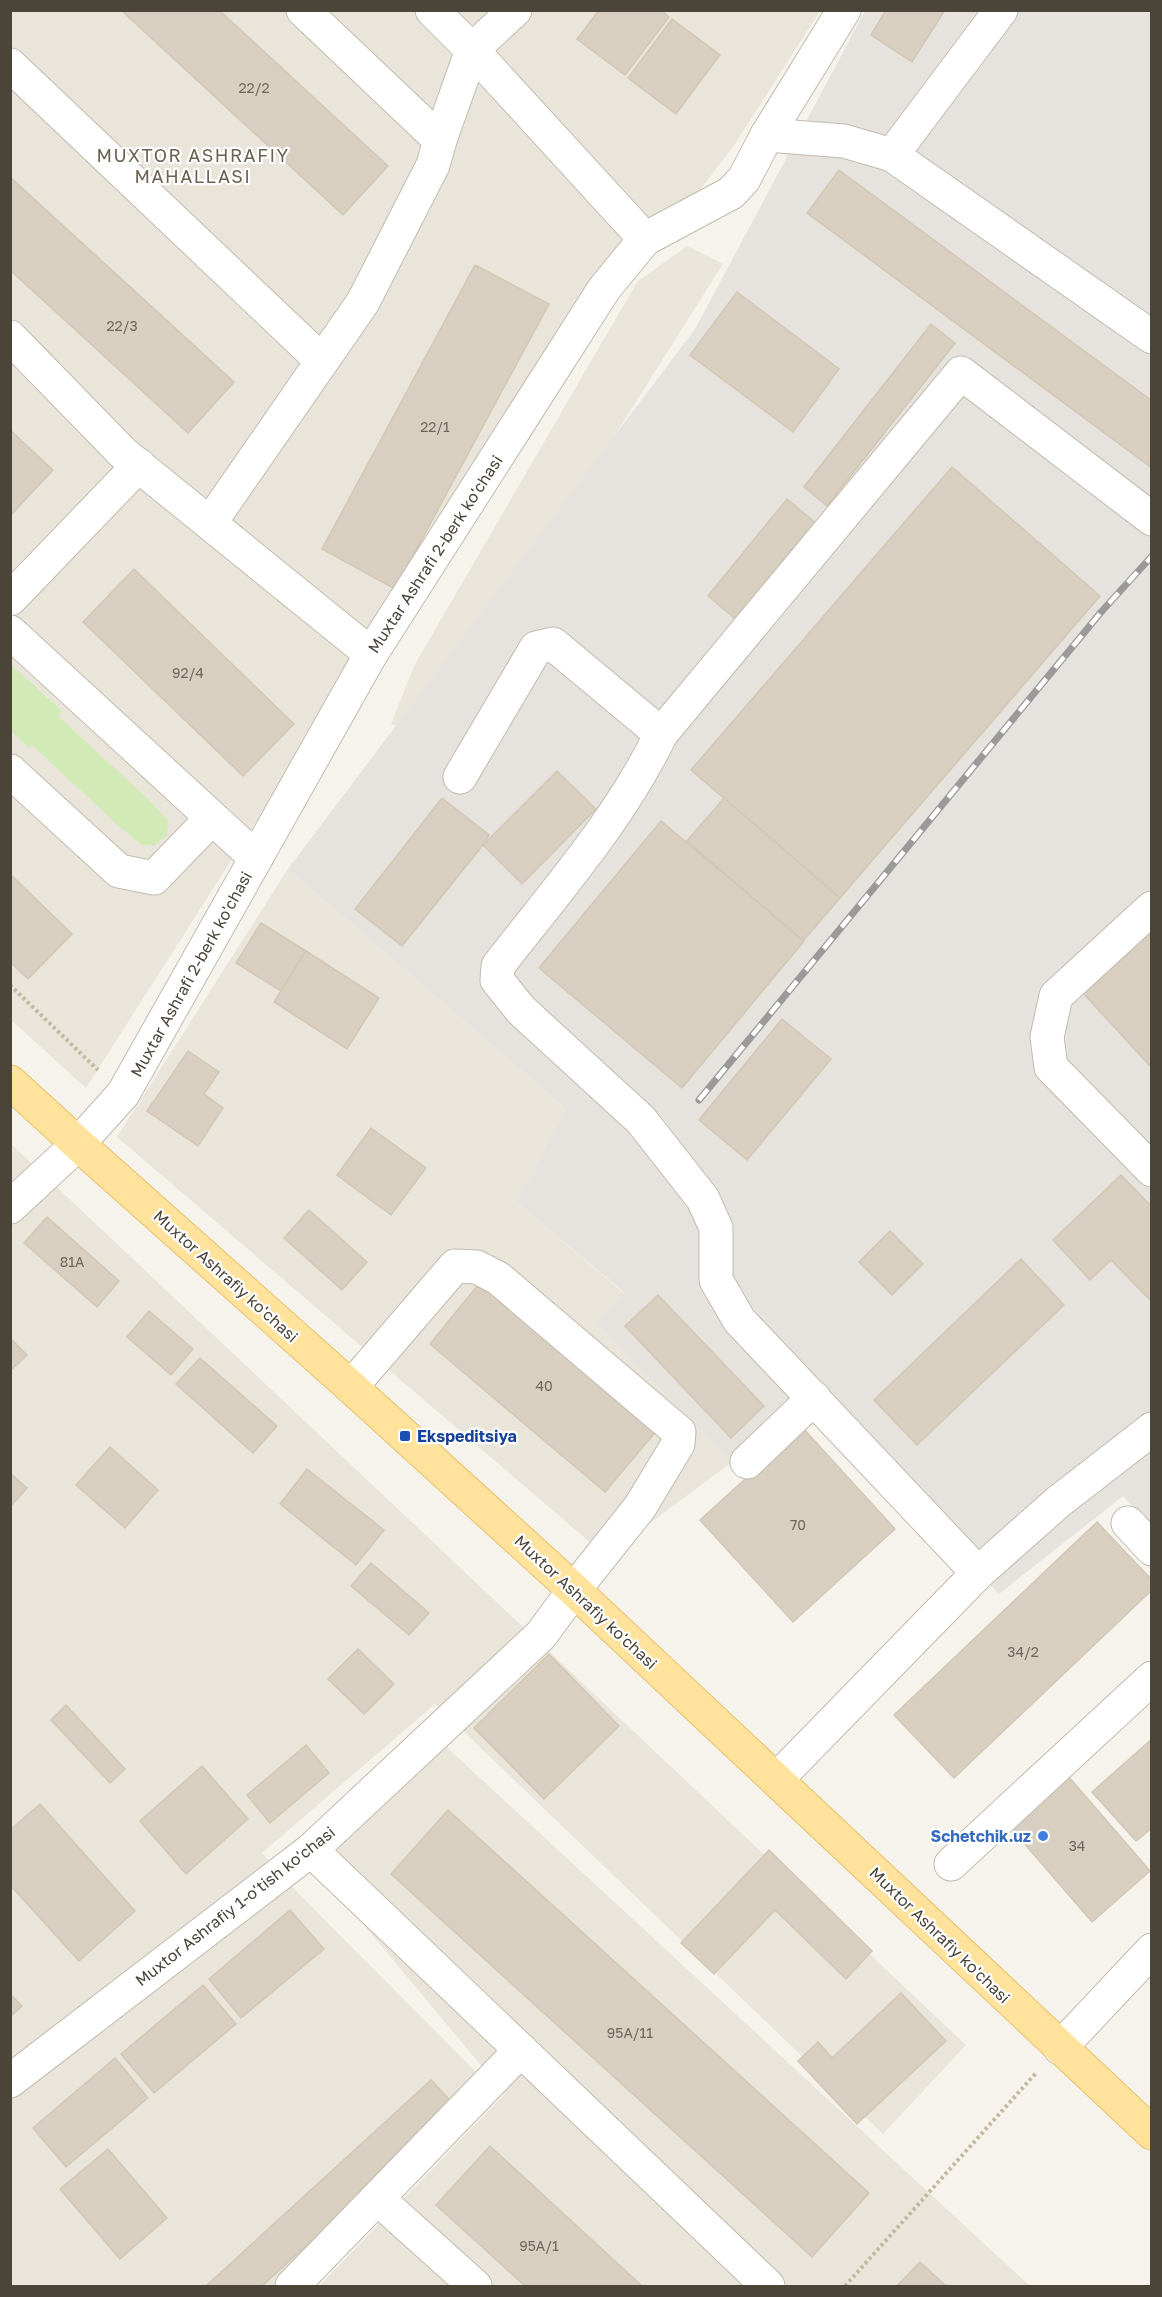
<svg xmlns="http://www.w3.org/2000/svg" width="1162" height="2297" viewBox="0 0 1162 2297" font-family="'Golos Text',sans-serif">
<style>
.residential{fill:#eae5da}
.industrial{fill:#e6e2dd}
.green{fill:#d2eab5}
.building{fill:#d8cfc1;stroke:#d3c7b4;stroke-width:1.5}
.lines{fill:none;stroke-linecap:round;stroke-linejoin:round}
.minor-casing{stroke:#c2bbae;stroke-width:35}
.major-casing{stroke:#e6c16a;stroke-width:35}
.path{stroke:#c4b79f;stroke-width:4;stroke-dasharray:3 3;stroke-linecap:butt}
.minor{stroke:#fff;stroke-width:33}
.major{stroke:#ffe39c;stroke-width:33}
.rail-casing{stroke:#9a9a9a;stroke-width:7}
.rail{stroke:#fff;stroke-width:4.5;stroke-dasharray:14;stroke-linecap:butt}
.transit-dot{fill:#1a4fb4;stroke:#fff;stroke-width:2}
.shop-dot{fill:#3f7fe0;stroke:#fff;stroke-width:2}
.labels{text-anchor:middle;stroke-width:4.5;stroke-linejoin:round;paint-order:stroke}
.number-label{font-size:14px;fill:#6e675b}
.street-label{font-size:16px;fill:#4b4439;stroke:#fff}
.transit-label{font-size:16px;font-weight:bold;fill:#164399;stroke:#fff;text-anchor:start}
.shop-label{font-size:16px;font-weight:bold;fill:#366cbe;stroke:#fff;text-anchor:end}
.neighbourhood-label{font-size:18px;letter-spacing:1.5px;fill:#6e6250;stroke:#fff}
</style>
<rect width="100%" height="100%" fill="#f6f3ec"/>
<g class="residential">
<polygon points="11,11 820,11 735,144 442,530 86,1088 11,1020"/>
<polygon points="687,246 723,264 424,737 391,724 414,666 637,282"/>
<polygon points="288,869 566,1109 516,1202 625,1294 595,1323 732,1462 606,1556 117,1137"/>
<polygon points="10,1143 966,2045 883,2134 435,1704 262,1853 294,1889 499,2095 314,2286 11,2286"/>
<polygon points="440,1741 1030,2286 319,2286 505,2094 318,1870"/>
</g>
<polygon class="industrial" points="865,11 1151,11 1151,1526 1123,1496 999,1594 804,1396 732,1462 595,1323 625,1293 516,1202 566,1109 288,869 695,329"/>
<polygon class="green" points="10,664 62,711 58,716 150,801 168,821 167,835 155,845 142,845 121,828 32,745 29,748 11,731"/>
<g class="building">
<polygon points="121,10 219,10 388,166 343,215"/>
<polygon points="599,10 661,10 669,17 625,75 577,39"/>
<polygon points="886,10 945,10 912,62 871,35"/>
<polygon points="672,19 720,55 676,114 628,78"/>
<polygon points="839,170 1152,401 1152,468 807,213"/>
<polygon points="10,177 234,382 188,433 10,270"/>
<polygon points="475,265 549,304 395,589 322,549"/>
<polygon points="737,292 839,369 793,432 690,355"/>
<polygon points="931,324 955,343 827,506 804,487"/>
<polygon points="10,430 53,470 10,516"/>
<polygon points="952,467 1100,596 840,898 691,770"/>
<polygon points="787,499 817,524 738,621 708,596"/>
<polygon points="134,569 294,724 243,776 83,622"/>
<polygon points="557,771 596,809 522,884 483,845"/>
<polygon points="442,798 489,835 483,845 402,946 355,909"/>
<polygon points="724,798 840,898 803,941 687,841"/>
<polygon points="661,821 804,941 682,1088 539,968"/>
<polygon points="10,874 72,934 28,979 10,962"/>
<polygon points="261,923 306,951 281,991 236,963"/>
<polygon points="1152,928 1152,1068 1082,992"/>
<polygon points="306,951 379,998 347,1049 274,1002"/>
<polygon points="782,1019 831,1059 747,1160 699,1120"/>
<polygon points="188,1051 219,1072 204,1094 223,1108 198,1146 147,1111"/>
<polygon points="371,1128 426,1168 391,1215 337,1175"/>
<polygon points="1121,1175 1152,1207 1152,1302 1111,1260 1090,1280 1053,1240"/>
<polygon points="309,1210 367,1262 342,1290 284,1238"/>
<polygon points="47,1217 119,1281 97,1307 24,1243"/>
<polygon points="890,1231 923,1264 892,1295 859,1262"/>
<polygon points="1021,1259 1064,1305 917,1445 874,1400"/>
<polygon points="482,1280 658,1429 605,1492 430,1344"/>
<polygon points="658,1295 764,1406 731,1438 625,1326"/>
<polygon points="149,1311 193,1349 171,1375 127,1337"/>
<polygon points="10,1338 27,1355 10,1371"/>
<polygon points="200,1358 277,1426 253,1453 176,1384"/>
<polygon points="802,1427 895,1529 793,1622 700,1520"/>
<polygon points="110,1447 158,1490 125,1528 76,1485"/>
<polygon points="307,1469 384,1530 356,1565 280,1504"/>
<polygon points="10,1473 27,1488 10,1507"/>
<polygon points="1097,1522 1152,1580 1152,1590 954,1778 894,1715"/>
<polygon points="371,1563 429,1613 409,1635 351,1586"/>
<polygon points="358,1649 394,1684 364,1714 328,1679"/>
<polygon points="549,1654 619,1726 544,1799 474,1728"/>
<polygon points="66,1705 125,1769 110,1783 51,1720"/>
<polygon points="1152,1739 1152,1828 1136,1841 1092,1792"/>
<polygon points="306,1745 329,1773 270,1823 247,1795"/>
<polygon points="202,1766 248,1819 186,1874 140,1821"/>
<polygon points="1062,1769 1150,1871 1092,1922 1004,1820"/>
<polygon points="40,1804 135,1911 79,1961 10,1885 10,1830"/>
<polygon points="448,1810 869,2193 812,2257 391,1874"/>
<polygon points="769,1850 872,1951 846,1979 775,1910 714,1974 681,1943"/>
<polygon points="290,1910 324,1949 241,2018 209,1979"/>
<polygon points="203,1985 236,2024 154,2093 121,2054"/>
<polygon points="901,1993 946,2041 857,2124 798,2061 818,2042 832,2058"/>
<polygon points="10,1994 22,2006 10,2017"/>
<polygon points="115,2058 148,2098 66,2167 33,2128"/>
<polygon points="431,2080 457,2108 262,2286 206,2286"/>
<polygon points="490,2146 642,2286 525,2286 436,2205"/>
<polygon points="108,2149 167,2218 120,2259 60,2189"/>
<polygon points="920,2262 946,2286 897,2286"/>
</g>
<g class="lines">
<g class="minor-casing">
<g id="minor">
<polyline points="303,10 440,140 472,50 515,10"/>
<polyline points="432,10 472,50 645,239"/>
<polyline points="10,65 322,361"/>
<polyline points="767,135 844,141 892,155 1152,337"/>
<polyline points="892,155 1001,10"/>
<polyline points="10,337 123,453 371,654"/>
<polyline points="210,523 363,302 433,165 440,140"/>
<polyline points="10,599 139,465"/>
<polyline points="10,632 256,858"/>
<path d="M 661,734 C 620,819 556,891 498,966 L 497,980 L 521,1010 L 641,1120 L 703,1199 L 716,1228 L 716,1280 L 739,1320 L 978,1573"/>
<polyline points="10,771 119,871 154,878 212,818"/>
<polyline points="460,777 536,648 553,644 661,734 961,373 1152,519"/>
<polyline points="1152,908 1056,996 1047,1037 1051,1067 1152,1170"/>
<polyline points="10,1207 78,1144 123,1094 371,654 604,289 645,239 731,193 744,179 767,135 844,10"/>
<polyline points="747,1462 814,1398"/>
<polyline points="1128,1523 1152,1549"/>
<polyline points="777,1779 978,1573 1058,1502 1152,1429"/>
<polyline points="311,1850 768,2286"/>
<polyline points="951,1864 1152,1678"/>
<polyline points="1060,2048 1152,1950"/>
<polyline points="10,2081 311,1850 541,1635 574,1590 640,1507 678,1444 679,1432 498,1278 477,1267 455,1266 351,1387"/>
<polyline points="378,2199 475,2286"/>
<polyline points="292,2286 521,2050"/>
</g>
</g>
<g class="major-casing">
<polyline id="major" points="10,1082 78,1144 351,1387 574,1590 1152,2133"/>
</g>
<g class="path">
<polyline points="10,985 98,1070"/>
<polyline points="845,2286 1036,2073"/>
</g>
<use href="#minor" class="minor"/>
<use href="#major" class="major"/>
<g class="rail-casing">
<polyline id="rail" points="699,1100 1102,611 1152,556"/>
</g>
<use href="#rail" class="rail"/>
</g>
<rect class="transit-dot" x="399" y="1430" width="12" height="12" rx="3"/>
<circle class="shop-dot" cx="1043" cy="1836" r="6"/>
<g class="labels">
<g class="number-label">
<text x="254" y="93">22/2</text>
<text x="122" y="331">22/3</text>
<text x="435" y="432">22/1</text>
<text x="188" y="678">92/4</text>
<text x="72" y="1267">81А</text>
<text x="544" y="1391">40</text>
<text x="798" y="1530">70</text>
<text x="1023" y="1657">34/2</text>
<text x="1077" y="1851">34</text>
<text x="630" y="2038">95A/11</text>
<text x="539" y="2251">95A/1</text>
</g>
<g class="street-label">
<text transform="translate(435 554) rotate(-57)" y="6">Muxtar Ashrafi 2-berk ko'chasi</text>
<text transform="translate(191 974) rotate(-61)" y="6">Muxtar Ashrafi 2-berk ko'chasi</text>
<text transform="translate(226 1276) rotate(42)" y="6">Muxtor Ashrafiy ko'chasi</text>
<text transform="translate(586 1602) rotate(43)" y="6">Muxtor Ashrafiy ko'chasi</text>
<text transform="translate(235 1906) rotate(-38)" y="6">Muxtor Ashrafiy 1-o'tish ko'chasi</text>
<text transform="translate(940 1935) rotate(44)" y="6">Muxtor Ashrafiy ko'chasi</text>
</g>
<g class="transit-label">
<text x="417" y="1442">Ekspeditsiya</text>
</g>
<g class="shop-label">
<text x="1031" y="1842">Schetchik.uz</text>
</g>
<g class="neighbourhood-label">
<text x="193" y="162">MUXTOR ASHRAFIY<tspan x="193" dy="21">MAHALLASI</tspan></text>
</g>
</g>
<rect width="1162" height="2297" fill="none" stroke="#4b4439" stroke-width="24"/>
</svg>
